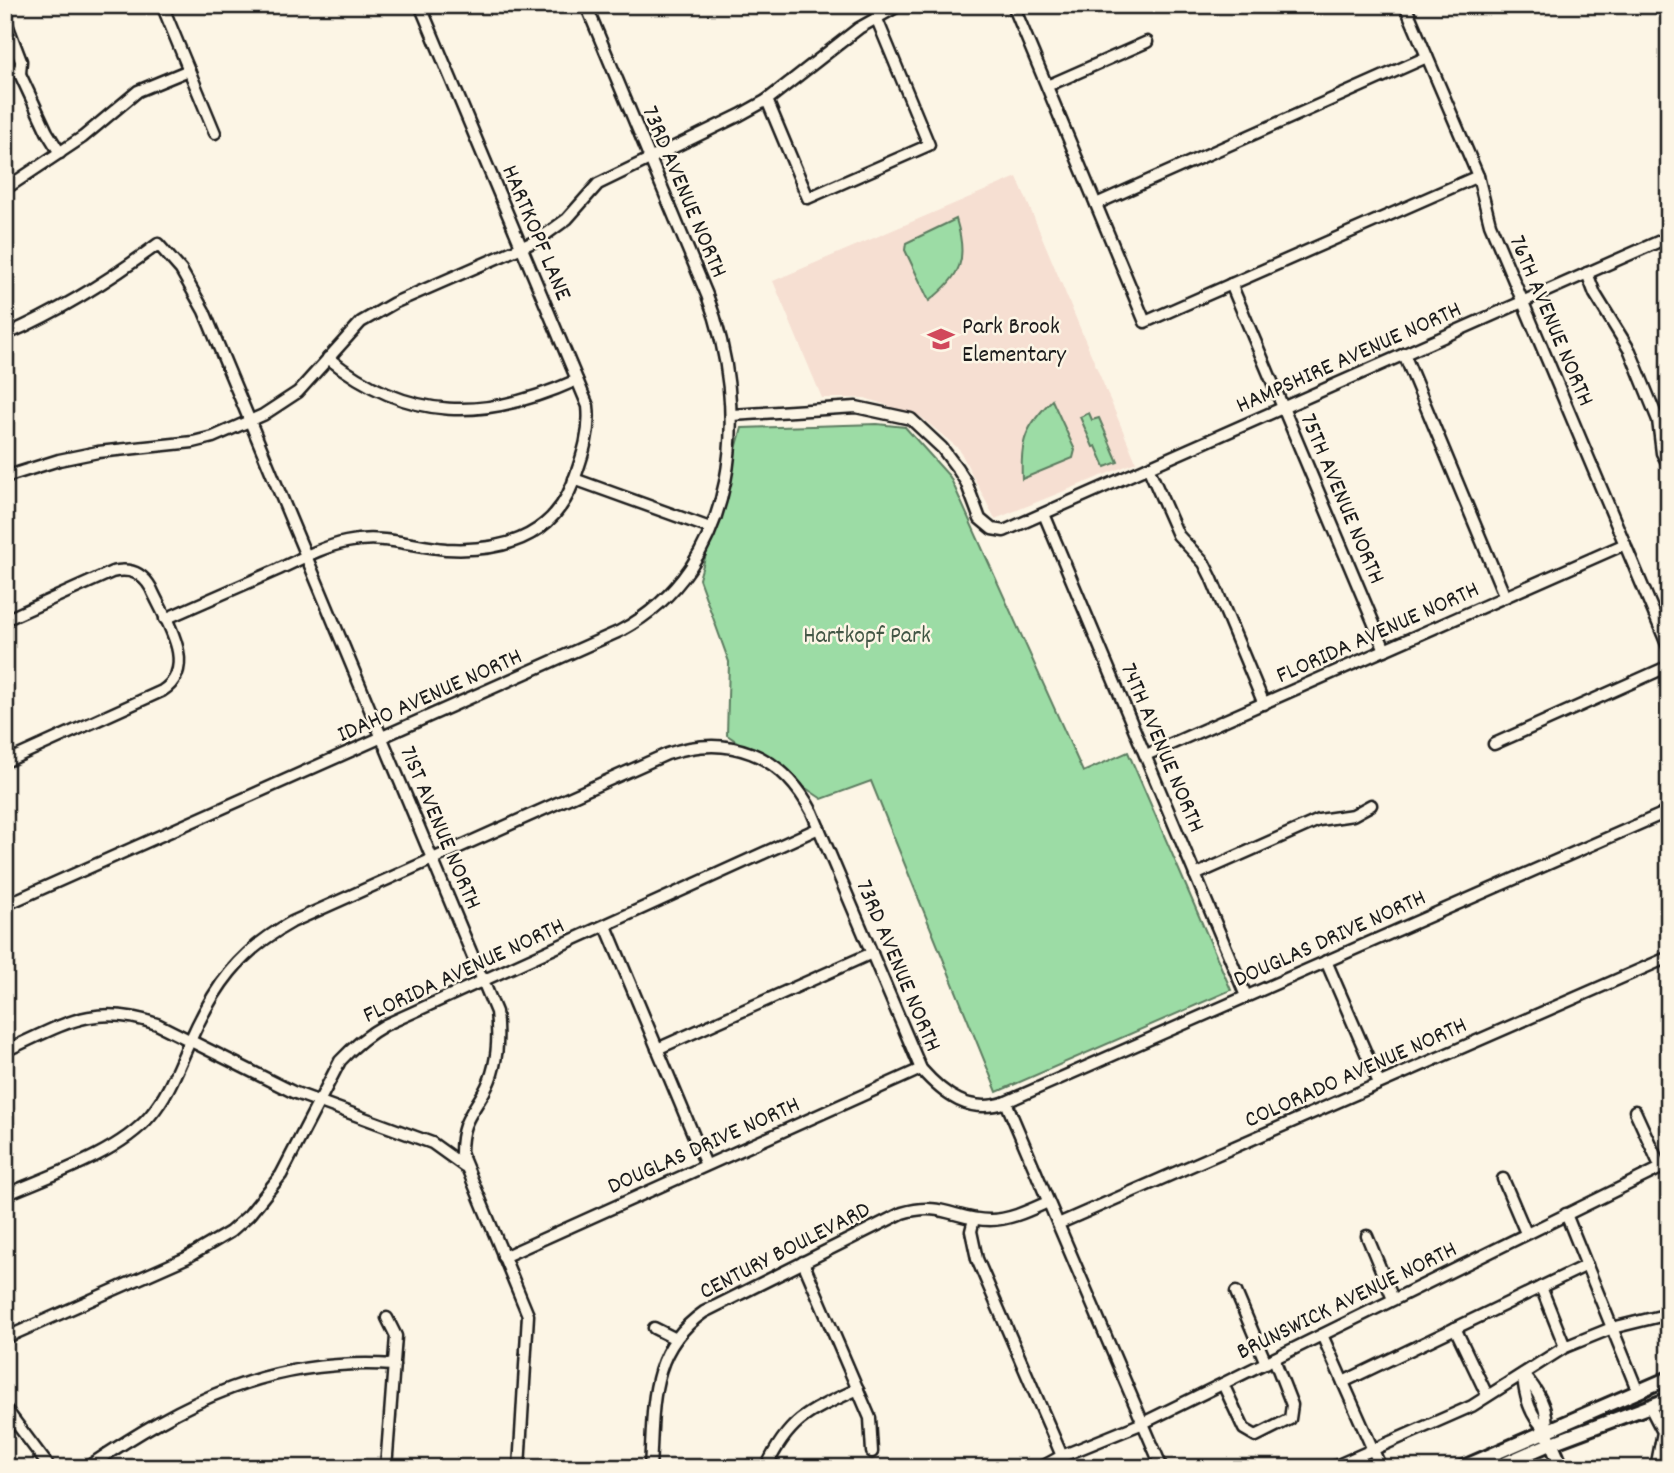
<svg xmlns="http://www.w3.org/2000/svg" width="1674" height="1473" viewBox="0 0 1674 1473" font-family="Dekko,sans-serif">
<style>
.built{fill:#f6dfd2}
.green{fill:#9cdca5;stroke:#5c7c60;stroke-width:2}
.lines{fill:none;stroke-linecap:round;stroke-linejoin:round}
.minor-casing{stroke:#1c1c1c;stroke-width:15}
.tertiary-casing{stroke:#1c1c1c;stroke-width:18}
.minor{stroke:#fcf5e5;stroke-width:10}
.tertiary{stroke:#fcf5e5;stroke-width:12}
.labels{text-anchor:middle;stroke-width:5;stroke-linejoin:round;paint-order:stroke}
.street-label{font-size:24px;fill:#1c1c1c;stroke:#fcf5e5}
.poi-label{font-size:24px;fill:#1c1c1c;stroke:#fcf5e5;text-anchor:start}
.park-label{font-size:24px;fill:#425645;stroke:#fcf5e5}
</style>
<rect width="100%" height="100%" fill="#fcf5e5"/>
<filter id="ink" filterUnits="userSpaceOnUse"><feTurbulence type="fractalNoise" baseFrequency=".0143" numOctaves="2"/><feDisplacementMap in="SourceGraphic" scale="14" xChannelSelector="R" yChannelSelector="G"/><feConvolveMatrix kernelMatrix="1 2 1 2 8 2 1 2 1" color-interpolation-filters="sRGB"/></filter>
<g filter="url(#ink)">
<polygon class="built" points="1017,177 1136,462 995,519 959,449 921,417 865,398 822,398 773,281"/>
<g class="green">
<path d="M 956,219 C 968,259 962,275 929,301 L 905,250 L 906,243 Z"/>
<path d="M 1052,400 L 1075,450 L 1073,458 L 1022,479 C 1020,441 1025,427 1052,400 Z"/>
<polygon points="1089,413 1092,420 1099,418 1118,462 1105,467 1096,446 1093,447 1080,417"/>
<polygon points="877,424 905,427 950,477 1083,772 1128,752 1231,990 997,1092 871,781 822,799 727,735 729,662 699,579 742,428"/>
</g>
<g class="lines">
<g class="minor-casing">
<g id="minor">
<polyline points="162,5 215,133"/>
<polyline points="1013,5 1145,322 1478,176"/>
<polyline points="1405,5 1478,176 1490,224 1669,649"/>
<polyline points="5,19 21,61 20,74 47,132 60,153"/>
<polyline points="5,63 8,67 20,74"/>
<polyline points="1047,86 1147,42"/>
<polyline points="767,100 808,198 929,145 876,17"/>
<polyline points="5,189 83,137 138,91 189,70"/>
<polyline points="1096,204 1427,57"/>
<polyline points="1587,273 1595,294 1630,351 1658,420 1662,453 1669,466"/>
<polyline points="1231,284 1385,650"/>
<path d="M 5,335 C 60,311 110,280 158,244 L 181,270 L 204,311 L 496,1012 C 499,1039 498,1068 484,1092 C 470,1116 461,1123 461,1153 L 528,1315 L 519,1468"/>
<polyline points="1404,354 1505,597"/>
<path d="M 328,358 C 409,423 486,421 577,380"/>
<polyline points="732,415 856,407 911,419 942,448 957,468 966,482 980,519 992,529 1004,531 1669,237"/>
<polyline points="1148,467 1178,535 1204,563 1211,577 1264,704"/>
<polyline points="5,477 59,460 98,452 193,442 213,437 263,415 298,392 361,322 394,303 538,240 567,219 598,184 740,115 767,100 859,28 900,5"/>
<polyline points="574,479 710,528"/>
<polyline points="1044,514 1246,996"/>
<path d="M 165,619 C 202,603 240,586 277,570 C 299,560 322,547 346,542 C 381,534 412,546 446,549 C 501,552 552,538 573,483 C 582,457 591,434 588,406 L 420,5"/>
<path d="M 5,620 L 112,572 C 129,568 142,572 151,588 C 164,618 200,667 162,691 L 5,762"/>
<polyline points="1494,744 1669,666"/>
<polyline points="1146,755 1625,544"/>
<polyline points="1195,875 1319,820 1353,815 1371,805"/>
<path d="M 5,905 L 620,631 C 740,567 751,410 707,295 L 586,5"/>
<polyline points="606,926 706,1165"/>
<polyline points="1326,961 1379,1083"/>
<polyline points="657,1049 872,953"/>
<path d="M 5,1051 C 63,1025 93,1002 157,1024 L 293,1092 L 432,1143 L 464,1166"/>
<polyline points="1006,1102 1162,1468"/>
<polyline points="1635,1111 1661,1168"/>
<polyline points="1503,1179 1526,1233"/>
<path d="M 5,1195 C 49,1176 119,1153 150,1116 C 169,1094 178,1067 190,1041 C 214,987 239,951 292,922 L 667,754 C 729,733 782,754 812,812 L 921,1069 C 944,1095 970,1115 1006,1102 L 1669,811"/>
<polyline points="1566,1214 1638,1392"/>
<polyline points="974,1219 971,1231 977,1259 1062,1456"/>
<polyline points="1058,1224 1669,957"/>
<polyline points="1367,1236 1393,1299"/>
<polyline points="503,1257 921,1069"/>
<polyline points="803,1262 870,1418 872,1452"/>
<polyline points="1236,1292 1266,1363"/>
<polyline points="654,1328 676,1339"/>
<polyline points="1455,1328 1487,1395"/>
<polyline points="1322,1335 1381,1468"/>
<path d="M 5,1338 L 186,1258 L 230,1232 L 249,1215 L 281,1175 L 340,1061 C 354,1046 367,1035 385,1025 L 819,828"/>
<polyline points="1565,1347 1541,1287 1587,1265"/>
<path d="M 1523,1374 C 1536,1388 1550,1410 1546,1430 C 1530,1417 1524,1394 1523,1374 Z"/>
<polyline points="1343,1382 1541,1287"/>
<polyline points="1223,1384 1244,1429 1256,1436 1290,1419 1292,1405 1274,1359"/>
<polyline points="1650,1407 1663,1432 1656,1468"/>
<polyline points="5,1408 50,1468"/>
<path d="M 86,1468 C 186,1400 271,1357 394,1365"/>
<polyline points="386,1468 396,1336 387,1318"/>
<path d="M 650,1468 C 654,1406 648,1351 704,1312 L 902,1213 C 943,1201 954,1220 990,1220 C 1010,1220 1030,1210 1048,1202"/>
<path d="M 766,1468 C 789,1418 810,1411 858,1389"/>
<polyline points="1040,1468 1062,1456 1143,1423 1669,1164"/>
<polyline points="1331,1468 1472,1406 1565,1347 1612,1328 1669,1314"/>
</g>
</g>
<g class="tertiary-casing">
<g id="tertiary">
<polyline points="1548,1436 1562,1468"/>
<polyline points="1461,1468 1669,1378"/>
<polyline points="1495,1468 1552,1443 1669,1399"/>
</g>
</g>
<use href="#minor" class="minor"/>
<use href="#tertiary" class="tertiary"/>
</g>
</g>
<defs>
<g id="school-bare" transform="scale(2.1)"><path d="M0-5L7-2L0 1L-7-2ZM-4 1L0 2.5L4 1V4Q0 6-4 4Z" fill="#d1495b" stroke="#fcf5e5" stroke-width="2.5" paint-order="stroke"/></g>
</defs>
<g fill-rule="evenodd">
<use href="#school-bare" x="941" y="339"/>
</g>
<g class="labels">
<g class="street-label">
<text transform="translate(686 191) rotate(67)" y="8">73RD AVENUE NORTH</text>
<text transform="translate(538 232) rotate(67)" y="8">HARTKOPF LANE</text>
<text transform="translate(1553 320) rotate(67)" y="8">76TH AVENUE NORTH</text>
<text transform="translate(1348 356) rotate(-24)" y="8">HAMPSHIRE AVENUE NORTH</text>
<text transform="translate(1344 498) rotate(67)" y="8">75TH AVENUE NORTH</text>
<text transform="translate(1377 631) rotate(-24)" y="8">FLORIDA AVENUE NORTH</text>
<text transform="translate(429 694) rotate(-24)" y="8">IDAHO AVENUE NORTH</text>
<text transform="translate(1164 747) rotate(67)" y="8">74TH AVENUE NORTH</text>
<text transform="translate(442 827) rotate(67)" y="8">71ST AVENUE NORTH</text>
<text transform="translate(1329 937) rotate(-24)" y="8">DOUGLAS DRIVE NORTH</text>
<text transform="translate(900 965) rotate(67)" y="8">73RD AVENUE NORTH</text>
<text transform="translate(463 969) rotate(-25)" y="8">FLORIDA AVENUE NORTH</text>
<text transform="translate(1355 1071) rotate(-24)" y="8">COLORADO AVENUE NORTH</text>
<text transform="translate(703 1144) rotate(-24)" y="8">DOUGLAS DRIVE NORTH</text>
<text transform="translate(784 1249) rotate(-27)" y="8">CENTURY BOULEVARD</text>
<text transform="translate(1346 1299) rotate(-26)" y="8">BRUNSWICK AVENUE NORTH</text>
</g>
<g class="poi-label">
<text x="962" y="333">Park Brook<tspan x="962" dy="28">Elementary</tspan></text>
</g>
<g class="park-label">
<text x="867" y="642">Hartkopf Park</text>
</g>
</g>
<rect width="1674" height="1473" fill="none" stroke="#fcf5e5" stroke-width="28"/>
<rect x="14" y="14" width="1646" height="1445" fill="none" stroke="#1c1c1c" stroke-width="2.5" filter="url(#ink)"/>
</svg>
